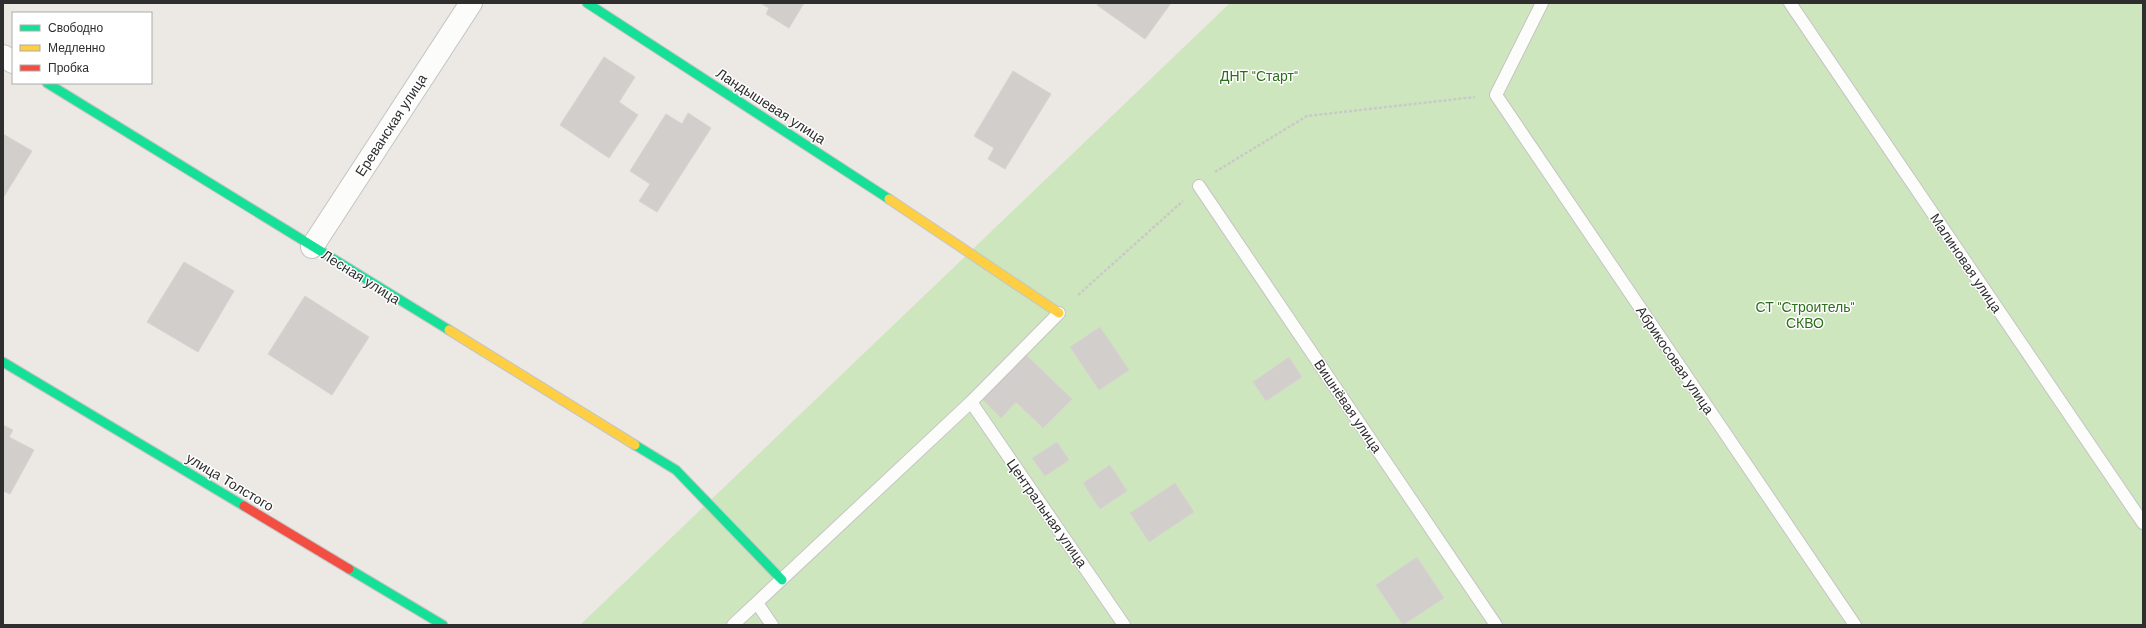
<svg xmlns="http://www.w3.org/2000/svg" width="2146" height="628" viewBox="0 0 2146 628" font-family="'DM Sans',sans-serif">
<style>
.green{fill:#cee6be}
.building{fill:#d1cecb;stroke:#d7d4d0}
.lines{fill:none;stroke-linecap:round;stroke-linejoin:round}
.lane-casing{stroke:#c5c4c5;stroke-width:14}
.street-casing{stroke:#c5c4c5;stroke-width:24}
.fast-casing{stroke:#c5c4c5;stroke-width:11}
.slow-casing{stroke:#c5c4c5;stroke-width:11}
.jam-casing{stroke:#c5c4c5;stroke-width:11}
.path{stroke:#c9c9c8;stroke-width:2.5;stroke-dasharray:3 2;stroke-linecap:butt}
.lane{stroke:#fcfcfb;stroke-width:12}
.street{stroke:#fcfcfb;stroke-width:22}
.fast{stroke:#16e098;stroke-width:9}
.slow{stroke:#ffcf43;stroke-width:9}
.jam{stroke:#f24e42;stroke-width:9}
.labels{text-anchor:middle;stroke-width:3;stroke-linejoin:round;paint-order:stroke}
.park-label{font-size:14px;fill:#2c6e1b;stroke:#fff}
.street-label{font-size:14px;fill:#2e2e2e;stroke:#fff}
</style>
<rect width="100%" height="100%" fill="#ece8e4"/>
<polygon class="green" points="1230,3 2143,3 2143,625 580,625"/>
<g class="building">
<polygon points="760,3 804,3 789,28 766,14 769,8"/>
<polygon points="1099,3 1171,3 1145,39 1097,5"/>
<polygon points="604,57 635,77 619,102 638,115 609,158 560,125"/>
<polygon points="1013,71 1051,94 1005,169 988,159 994,148 974,136"/>
<polygon points="688,113 711,128 657,212 639,201 650,184 630,171 666,114 682,124"/>
<polygon points="3,134 32,151 3,198"/>
<polygon points="184,262 234,291 198,352 147,322"/>
<polygon points="305,296 369,337 332,395 268,354"/>
<polygon points="1100,327 1129,370 1099,390 1070,347"/>
<polygon points="1025,354 1072,399 1043,428 1016,402 1001,418 981,398"/>
<polygon points="1289,357 1302,377 1266,401 1253,382"/>
<polygon points="3,425 13,430 9,437 34,450 10,494 3,491"/>
<polygon points="1057,442 1069,460 1045,476 1032,458"/>
<polygon points="1110,465 1127,491 1100,509 1083,483"/>
<polygon points="1175,483 1194,512 1149,542 1130,513"/>
<polygon points="1417,557 1444,598 1403,625 1376,585"/>
</g>
<g class="lines">
<g class="lane-casing">
<g id="lane">
<polyline points="1542,3 1496,95 1855,625"/>
<polyline points="1790,3 2143,523"/>
<polyline points="1199,186 1496,625"/>
<polyline points="971,402 1124,625"/>
<polyline points="757,603 772,625"/>
<polyline points="733,625 971,402 1059,313"/>
</g>
</g>
<g class="street-casing">
<g id="street">
<polyline points="3,56 13,62"/>
<polyline points="312,247 471,3"/>
</g>
</g>
<g class="fast-casing">
<g id="fast">
<polyline points="587,3 889,199"/>
<polyline points="47,83 449,330"/>
<polyline points="3,362 244,506"/>
<polyline points="635,445 676,470 782,580"/>
<polyline points="349,569 443,625"/>
</g>
</g>
<g class="slow-casing">
<g id="slow">
<polyline points="889,199 1059,313"/>
<polyline points="449,330 635,445"/>
</g>
</g>
<g class="jam-casing">
<polyline id="jam" points="244,506 349,569"/>
</g>
<g class="path">
<polyline points="1215,172 1307,116 1475,97"/>
<polyline points="1078,295 1183,201"/>
</g>
<use href="#lane" class="lane"/>
<use href="#street" class="street"/>
<use href="#fast" class="fast"/>
<use href="#slow" class="slow"/>
<use href="#jam" class="jam"/>
</g>
<g class="labels">
<g class="park-label">
<text x="1259" y="81">ДНТ "Старт"</text>
<text x="1805" y="312">СТ "Строитель"<tspan x="1805" dy="16">СКВО</tspan></text>
</g>
<g class="street-label">
<text transform="translate(771 106) rotate(33)" y="5">Ландышевая улица</text>
<text transform="translate(391 125) rotate(-57)" y="5">Ереванская улица</text>
<text transform="translate(1966 263) rotate(56)" y="5">Малиновая улица</text>
<text transform="translate(361 277) rotate(32)" y="5">Лесная улица</text>
<text transform="translate(1675 360) rotate(56)" y="5">Абрикосовая улица</text>
<text transform="translate(1348 406) rotate(56)" y="5">Вишнёвая улица</text>
<text transform="translate(230 482) rotate(31)" y="5">улица Толстого</text>
<text transform="translate(1047 513) rotate(55)" y="5">Центральная улица</text>
</g>
</g>
<rect width="2146" height="628" fill="none" stroke="#2e2e2e" stroke-width="8"/>
<rect x="12" y="12" width="140" height="72" fill="#ffffff" stroke="#ababab"/>
<rect x="20" y="25" width="20" height="6" fill="#16e098" stroke="#ababab"/>
<text x="48" y="32" font-size="12" fill="#2e2e2e">Свободно</text>
<rect x="20" y="45" width="20" height="6" fill="#ffcf43" stroke="#ababab"/>
<text x="48" y="52" font-size="12" fill="#2e2e2e">Медленно</text>
<rect x="20" y="65" width="20" height="6" fill="#f24e42" stroke="#ababab"/>
<text x="48" y="72" font-size="12" fill="#2e2e2e">Пробка</text>
</svg>
